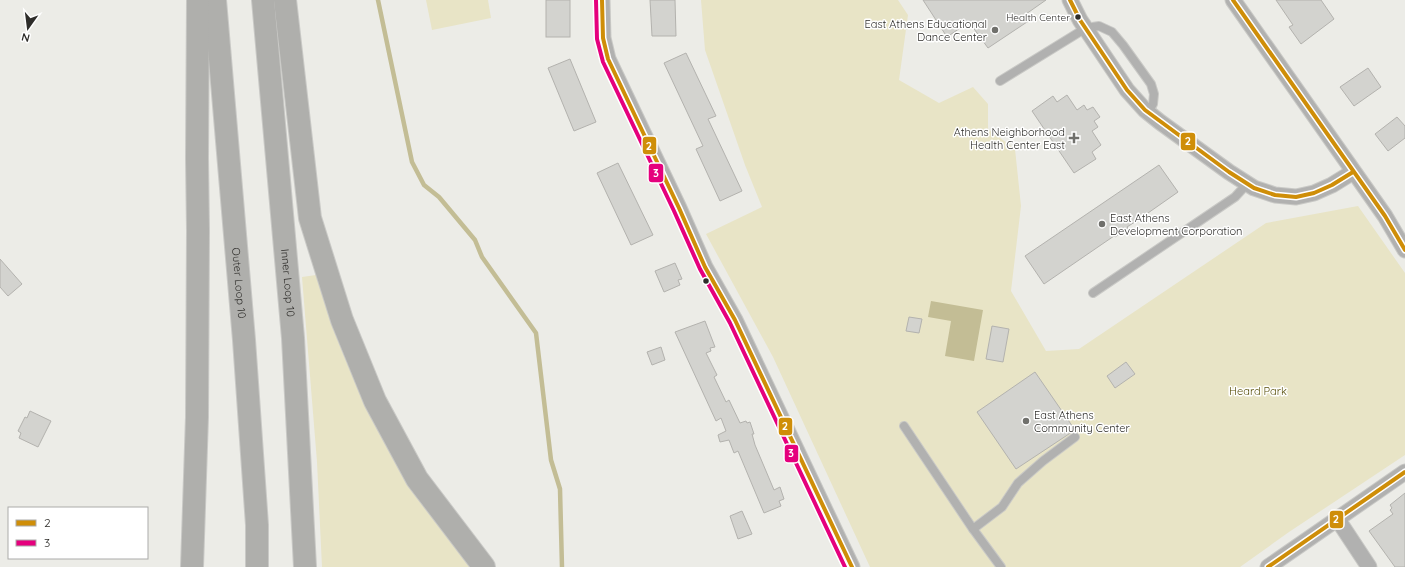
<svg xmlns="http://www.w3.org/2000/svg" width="1405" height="567" viewBox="0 0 1405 567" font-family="Quicksand,sans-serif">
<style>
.green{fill:#e8e4c6}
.water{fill:#c3bd95}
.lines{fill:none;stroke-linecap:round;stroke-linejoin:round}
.stream{stroke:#c3bd95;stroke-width:4.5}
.building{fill:#d3d3cf;stroke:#b3b2ae}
.lane-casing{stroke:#c9c9c6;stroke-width:10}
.street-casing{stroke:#c9c9c6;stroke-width:17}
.highway-casing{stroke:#c9c9c6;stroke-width:24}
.lane{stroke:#b1b1b0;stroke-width:8}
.street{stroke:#b1b1b0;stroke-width:15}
.highway{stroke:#afafac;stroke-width:22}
.bus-1-casing{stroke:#fff;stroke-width:7}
.bus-2-casing{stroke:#fff;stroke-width:7}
.bus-1{stroke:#cf8e08;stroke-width:4}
.bus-2{stroke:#e5007d;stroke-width:4}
.bus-dot{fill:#2e2d2a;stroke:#fff;stroke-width:1.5}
.poi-dot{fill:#70706c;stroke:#fff;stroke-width:1.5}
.labels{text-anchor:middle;stroke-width:3;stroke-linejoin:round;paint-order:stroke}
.bus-label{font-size:10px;fill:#2e2d2a;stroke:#fff;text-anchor:end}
.poi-label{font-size:11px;fill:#2e2d2a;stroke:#fff;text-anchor:end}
.street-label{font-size:11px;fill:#2e2d2a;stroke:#fff}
.park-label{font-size:11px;fill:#584f0a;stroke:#fff}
.line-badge{stroke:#fff;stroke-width:1.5}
.badge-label{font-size:11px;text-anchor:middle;font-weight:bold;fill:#fff}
</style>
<rect width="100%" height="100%" fill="#ecece7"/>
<g class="green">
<polygon points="426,0 488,0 491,18 432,30"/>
<polygon points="701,0 898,0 908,15 899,80 939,103 973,87 988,104 988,129 1015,149 1021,206 1011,291 1046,351 1079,349 1266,223 1358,206 1405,273 1405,455 1289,532 1240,567 870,567 773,357 706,234 762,207 745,165 705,50"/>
<path d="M 316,275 C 323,295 328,316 336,336 C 367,418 415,498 470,567 L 322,567 L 317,462 L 302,277 Z"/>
</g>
<polygon class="water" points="931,301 983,310 974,361 945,356 951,321 928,317"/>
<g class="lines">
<polyline class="stream" points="378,0 412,162 424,185 439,197 475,240 482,257 536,333 551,460 560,489 562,567"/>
</g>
<g class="building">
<rect x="546" y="0" width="24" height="37"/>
<polygon points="650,0 675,0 676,36 652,36"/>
<polygon points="923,0 1046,0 1026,14 1030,20 988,48 969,22 947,37"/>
<polygon points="1276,0 1321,0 1334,19 1301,44 1289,27 1293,25"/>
<polygon points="686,53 716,116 708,119 742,191 720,201 696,149 703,146 664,63"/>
<polygon points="570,59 596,122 574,131 548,68"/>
<polygon points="1368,68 1381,87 1354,106 1340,87"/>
<polygon points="1067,95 1077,110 1084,105 1087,110 1093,107 1100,117 1094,121 1098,127 1092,131 1101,145 1092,152 1096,159 1074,173 1032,111 1053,96 1057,102"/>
<polygon points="1397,117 1405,126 1405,138 1388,151 1375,134"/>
<polygon points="618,163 653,235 631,245 597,173"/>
<polygon points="1159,165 1178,192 1138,220 1127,227 1128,228 1115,237 1114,236 1044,284 1025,256"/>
<polygon points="0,259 22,284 8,296 0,287"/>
<polygon points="675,263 682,279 678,280 680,285 664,292 655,271"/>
<polygon points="909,317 922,319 919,333 906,331"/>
<polygon points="705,321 715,347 710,348 711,351 706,353 717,375 714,377 726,402 729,400 740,423 746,421 747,423 750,422 754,434 752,434 755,445 774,490 780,487 784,499 779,501 781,506 764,513 738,451 734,453 729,440 720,442 718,435 726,431 721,418 716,421 675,332"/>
<polygon points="992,326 1009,329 1003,362 986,359"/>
<polygon points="661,347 665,360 652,365 647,352"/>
<polygon points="1126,362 1135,374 1115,388 1107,376"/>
<polygon points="1035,372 1075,430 1016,469 977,412"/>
<polygon points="30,411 51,421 38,447 19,438 21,433 18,431 25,417 27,418"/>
<polygon points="1405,493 1405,567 1395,567 1369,531 1393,514 1390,510 1392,508 1390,505"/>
<polygon points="742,511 752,534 738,539 730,516"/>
</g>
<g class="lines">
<g class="lane-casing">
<g id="lane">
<polyline points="1000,81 1086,28 1099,26 1112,32 1123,45 1151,84 1154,94 1153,104 1148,112"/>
<polyline points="1093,293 1235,197 1247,184"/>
<polyline points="904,426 973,529 1001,567"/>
<polyline points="973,529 1002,507 1018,483 1043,461 1075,437"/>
</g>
</g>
<g class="street-casing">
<g id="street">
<polyline points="602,0 603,38 608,59 679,208 705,267 735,320 852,567"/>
<polyline points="1070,0 1080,20 1127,90 1145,110 1160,122 1229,172 1254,188 1275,195 1296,197 1314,193 1332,185 1353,172"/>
<polyline points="1233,0 1385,216 1405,250"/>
<polyline points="1338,520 1369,567"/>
<polyline points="1268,567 1405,472"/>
</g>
</g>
<g class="highway-casing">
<g id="highway">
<path id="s1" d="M 215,0 L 244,340 L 257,525 L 257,567"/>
<path id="s2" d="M 263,0 L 293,338 L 305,567"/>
<polyline points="285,0 310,218 342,320 375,401 417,479 484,567"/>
<polyline points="192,567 197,417 198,231 197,158 198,0"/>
</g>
</g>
<use href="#lane" class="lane"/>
<use href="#street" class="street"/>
<use href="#highway" class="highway"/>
<g class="bus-1-casing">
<g id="bus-1">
<polyline points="602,0 603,38 608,59 679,208 705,267 735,320 852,567"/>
<polyline points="1070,0 1080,20 1127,90 1145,110 1229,172 1254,188 1275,195 1296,197 1314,193 1332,185 1353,172"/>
<polyline points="1233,0 1385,216 1405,250"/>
<polyline points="1268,567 1405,472"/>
</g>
</g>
<g class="bus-2-casing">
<polyline id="bus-2" points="596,0 597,39 603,62 674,211 700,269 730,323 845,567"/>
</g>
<use href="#bus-1" class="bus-1"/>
<use href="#bus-2" class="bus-2"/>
</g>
<g class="bus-dot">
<circle cx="1078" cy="17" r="3.5"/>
<circle cx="706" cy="281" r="3.5"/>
</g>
<g class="poi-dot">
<circle cx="995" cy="30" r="4"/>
<path d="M1072 132h4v4h4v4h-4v4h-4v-4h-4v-4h4z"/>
<circle cx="1102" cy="224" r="4"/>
<circle cx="1026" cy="421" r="4"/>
</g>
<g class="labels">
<g class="bus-label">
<text x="1070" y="21">Health Center</text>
</g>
<g class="poi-label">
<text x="987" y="28">East Athens Educational<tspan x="987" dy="13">Dance Center</tspan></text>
<text x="1065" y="136">Athens Neighborhood<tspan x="1065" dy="13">Health Center East</tspan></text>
<text x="1110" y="222" text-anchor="start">East Athens<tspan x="1110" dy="13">Development Corporation</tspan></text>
<text x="1034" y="419" text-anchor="start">East Athens<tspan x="1034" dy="13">Community Center</tspan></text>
</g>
<g class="street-label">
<text dy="4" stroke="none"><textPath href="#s1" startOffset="284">Outer Loop 10</textPath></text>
<text dy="4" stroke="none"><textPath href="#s2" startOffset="284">Inner Loop 10</textPath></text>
</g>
<g class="park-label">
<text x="1258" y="395">Heard Park</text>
</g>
</g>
<g class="line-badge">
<rect x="1180" y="132" width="16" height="19" rx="4" fill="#cf8e08"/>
<rect x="642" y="136" width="15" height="19" rx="4" fill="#cf8e08"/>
<rect x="648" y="163" width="16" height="20" rx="4" fill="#e5007d"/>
<rect x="778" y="417" width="15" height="19" rx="4" fill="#cf8e08"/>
<rect x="784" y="444" width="15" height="19" rx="4" fill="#e5007d"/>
<rect x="1329" y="510" width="15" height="19" rx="4" fill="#cf8e08"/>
</g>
<g class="badge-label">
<text x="1188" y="145">2</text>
<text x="649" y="150">2</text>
<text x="656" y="177">3</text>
<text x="785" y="430">2</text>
<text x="791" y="457">3</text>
<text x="1336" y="523">2</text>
</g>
<rect x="8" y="507" width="140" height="52" fill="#ffffff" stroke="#ababaa"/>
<rect x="16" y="520" width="20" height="6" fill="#cf8e08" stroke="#ababaa"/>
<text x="44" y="527" font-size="12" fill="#2e2d2a">2</text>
<rect x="16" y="540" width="20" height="6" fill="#e5007d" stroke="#ababaa"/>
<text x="44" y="547" font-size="12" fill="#2e2d2a">3</text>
<g transform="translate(28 28) rotate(194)" stroke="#ffffff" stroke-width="3" paint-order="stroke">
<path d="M0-3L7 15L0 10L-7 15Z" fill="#2e2d2a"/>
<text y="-6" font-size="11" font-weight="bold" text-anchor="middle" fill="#2e2d2a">N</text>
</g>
</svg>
